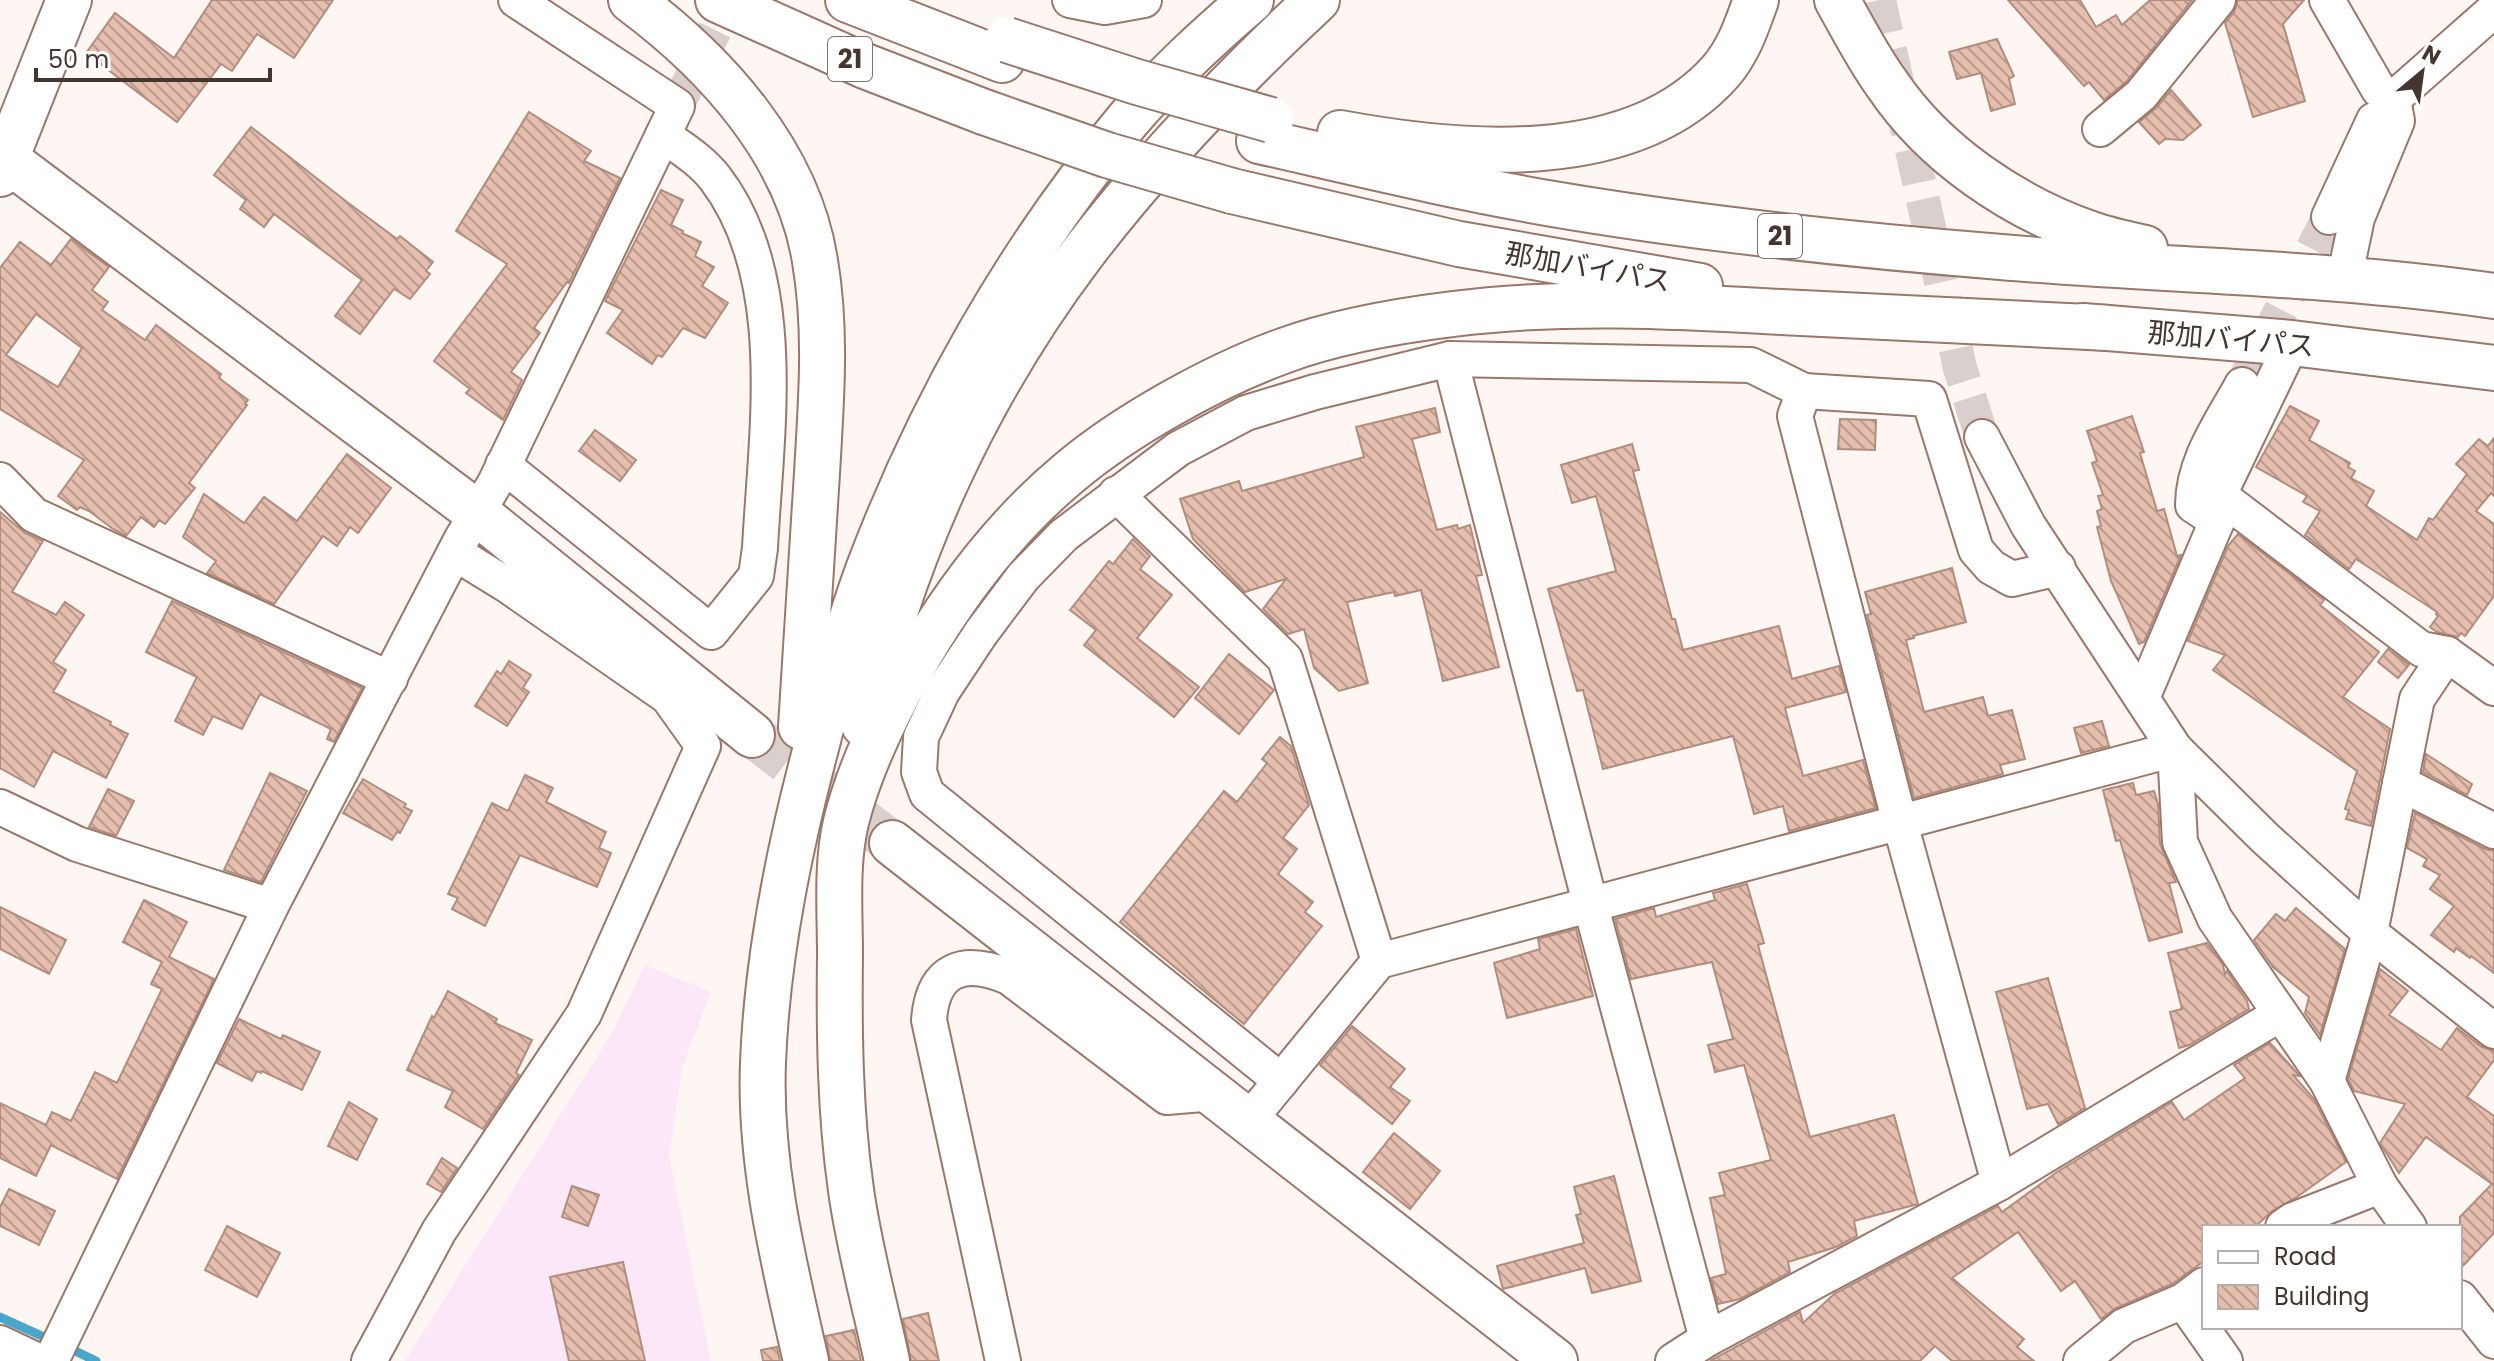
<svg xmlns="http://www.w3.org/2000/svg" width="2494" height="1361" viewBox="0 0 2494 1361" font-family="Poppins,'Noto Sans JP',sans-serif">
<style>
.commercial{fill:#fbe7f7}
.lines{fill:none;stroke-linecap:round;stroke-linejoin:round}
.stream{stroke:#4aa7cb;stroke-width:9}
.building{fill:url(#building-back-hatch);stroke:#b18d7e;stroke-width:2;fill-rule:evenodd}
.street-tunnel{stroke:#d9cfcc;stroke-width:34;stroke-dasharray:34 17;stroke-linecap:butt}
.secondary-tunnel{stroke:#d9cfcc;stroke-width:44;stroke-dasharray:44 22;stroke-linecap:butt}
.street-casing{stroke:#9b7769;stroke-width:38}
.secondary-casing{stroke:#9b7769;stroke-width:48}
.highway-casing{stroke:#9b7769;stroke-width:48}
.street{stroke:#fff;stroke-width:34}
.secondary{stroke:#fff;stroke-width:44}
.highway{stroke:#fff;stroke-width:44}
.highway-bridge-casing{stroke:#9b7769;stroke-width:48;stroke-linecap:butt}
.highway-bridge{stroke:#fff;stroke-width:44}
.labels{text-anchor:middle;stroke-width:6;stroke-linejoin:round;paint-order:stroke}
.shield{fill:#fff;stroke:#7d726d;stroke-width:2}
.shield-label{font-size:26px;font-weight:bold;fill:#45352f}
.street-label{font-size:28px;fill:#45352f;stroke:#fff}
</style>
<defs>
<pattern id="building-back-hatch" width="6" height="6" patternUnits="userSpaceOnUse" patternTransform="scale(2)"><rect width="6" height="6" fill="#e5beae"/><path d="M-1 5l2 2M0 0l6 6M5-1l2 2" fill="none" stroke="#bb9b8e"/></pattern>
</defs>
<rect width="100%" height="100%" fill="#fef6f3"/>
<polygon class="commercial" points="645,965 711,992 682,1068 669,1156 711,1361 405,1361 612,1033"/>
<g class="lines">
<g class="stream">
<polyline points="0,1317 53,1341"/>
<polyline points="67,1347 96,1361"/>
</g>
</g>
<g class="building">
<polygon points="212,0 333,0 294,58 257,34 232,71 221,64 177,122 86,53 115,13 174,58"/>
<polygon points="2008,0 2080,0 2096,27 2116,15 2122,25 2150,0 2192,0 2127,81 2104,100 2089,82 2084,86"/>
<polygon points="2238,0 2304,0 2283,24 2305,101 2253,117 2225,23 2234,12"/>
<polygon points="1997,39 2014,76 2009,79 2015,104 1991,111 1981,73 1957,79 1949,52"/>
<polygon points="2171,90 2201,125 2183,140 2165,139 2159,144 2139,122 2156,108"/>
<polygon points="529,112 591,151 584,161 620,178 569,283 567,282 534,328 540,333 511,372 522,380 503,420 466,393 470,389 434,361 507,264 456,231"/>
<polygon points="251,127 347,202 397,239 400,236 433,262 426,271 430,274 410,299 394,289 360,334 335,316 362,280 274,214 264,227 240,209 246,200 214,175"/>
<polygon points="661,190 683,200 671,225 683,231 682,233 701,242 695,256 714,267 702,286 728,303 705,338 683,328 662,357 658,355 652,364 607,333 623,310 605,301"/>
<path d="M 71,239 L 109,267 L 92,290 L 108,302 L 102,310 L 145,340 L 156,325 L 221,374 L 219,378 L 248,400 L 245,404 L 247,405 L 189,483 L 195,488 L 165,524 L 159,520 L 154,527 L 141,517 L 126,536 L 113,529 L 89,511 L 80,507 L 77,510 L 58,496 L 84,460 L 0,409 L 0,268 L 20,242 L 51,265 ZM 36,314 L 82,348 L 58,387 L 6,355 Z"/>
<polygon points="2290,406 2319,421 2309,440 2350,463 2348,467 2355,471 2351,478 2374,491 2366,506 2417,540 2429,518 2433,520 2467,474 2456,464 2479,439 2488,446 2494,438 2494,496 2491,493 2476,511 2494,524 2494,596 2465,636 2461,633 2458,637 2437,632 2430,627 2438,616 2436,614 2437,612 2356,559 2349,569 2305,535 2320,511 2303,502 2307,496 2256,467"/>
<polygon points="1435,408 1440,432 1412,439 1437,530 1457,525 1458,529 1470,525 1482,575 1476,576 1499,667 1443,681 1421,590 1395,596 1394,592 1347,602 1368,683 1339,691 1314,668 1304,629 1288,634 1263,609 1286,579 1245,592 1193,539 1180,499 1239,481 1242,491 1364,457 1356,427"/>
<polygon points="2132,416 2144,452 2140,453 2157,511 2164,509 2177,556 2181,555 2144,642 2139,644 2111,581 2097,527 2101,526 2097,511 2102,509 2098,496 2103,495 2092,463 2097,461 2087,431"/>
<polygon points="1840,419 1876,420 1875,450 1838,449"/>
<polygon points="595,430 636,460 620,481 579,451"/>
<polygon points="1632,444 1639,470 1633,471 1672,619 1675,619 1683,650 1779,626 1792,679 1839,666 1846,692 1785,708 1803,776 1863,760 1876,808 1789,831 1783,806 1754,814 1733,736 1603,769 1583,690 1577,691 1548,589 1616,571 1596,496 1572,503 1561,465"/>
<polygon points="347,454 391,488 358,533 350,527 337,546 323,536 274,604 207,573 216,561 183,537 204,494 244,523 264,497 297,521"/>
<polygon points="0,512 25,533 43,541 12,592 56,615 65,602 84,615 53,662 66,670 53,692 111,722 110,725 128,734 106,778 53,751 34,787 0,768"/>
<polygon points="2238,534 2324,600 2320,605 2379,652 2343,697 2390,729 2371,826 2346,819 2349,810 2345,809 2357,771 2213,670 2225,655 2188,641 2228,546"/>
<polygon points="1133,539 1150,556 1140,569 1172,595 1137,638 1199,687 1174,717 1084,645 1096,630 1070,610 1109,561 1113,564"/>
<polygon points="1952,568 1966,622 1913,636 1914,638 1906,640 1924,712 1983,697 1988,716 2012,710 2025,759 2000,765 2003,774 1914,798 1867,615 1871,614 1865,592"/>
<polygon points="172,601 362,688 334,742 327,739 331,729 260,694 242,729 213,716 203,735 175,721 197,677 146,652"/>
<polygon points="2388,649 2409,665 2398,678 2378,662"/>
<polygon points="1229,654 1274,690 1239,734 1195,698"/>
<polygon points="509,661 531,675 523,688 529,692 507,726 475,706 497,671 501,674"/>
<polygon points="2102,721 2109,746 2081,753 2074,728"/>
<polygon points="1280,737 1291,746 1309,805 1283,838 1297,849 1278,874 1313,902 1305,912 1322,926 1244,1024 1120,922 1224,791 1237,802 1267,763 1262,759"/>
<polygon points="2426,754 2472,784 2467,795 2423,772"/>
<polygon points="270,773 307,791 261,882 224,870"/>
<polygon points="525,775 553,788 546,802 606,832 599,848 611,853 597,887 520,855 485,926 452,909 458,898 448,894 492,803 508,811"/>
<polygon points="363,779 406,804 404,807 412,811 400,833 397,832 392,840 343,813"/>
<polygon points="2133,783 2136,795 2154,791 2158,804 2160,844 2176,882 2169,883 2182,932 2149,941 2120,840 2116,841 2103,790"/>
<polygon points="108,789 134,801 116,836 89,827"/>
<polygon points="2415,813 2485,849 2494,851 2494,973 2471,956 2470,958 2456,948 2454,952 2431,935 2454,906 2430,889 2440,875 2423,866 2427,859 2407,848"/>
<polygon points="1747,884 1764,943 1758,945 1810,1137 1894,1115 1918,1204 1854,1221 1857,1236 1836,1247 1788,1262 1790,1272 1740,1299 1718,1304 1711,1278 1726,1274 1710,1198 1725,1195 1719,1173 1771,1160 1744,1065 1715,1072 1708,1045 1733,1039 1712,962 1631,979 1615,919 1654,908 1656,917 1715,900 1713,893"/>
<polygon points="144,900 187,922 169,957 214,979 117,1179 51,1145 36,1176 0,1158 0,1103 46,1125 52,1112 71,1121 95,1072 117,1083 162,989 151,984 162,962 123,942"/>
<polygon points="0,907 66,940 49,974 0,949"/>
<polygon points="2296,908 2345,949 2320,1035 2305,1013 2309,997 2273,967 2254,940 2276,914 2285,921"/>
<polygon points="1576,929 1593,996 1507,1018 1494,963 1540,949 1538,939"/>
<polygon points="2207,943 2223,965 2225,974 2227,971 2247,1001 2249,1009 2189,1045 2179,1048 2170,1012 2182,1009 2168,953"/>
<polygon points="2380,969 2408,991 2389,1015 2441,1050 2457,1028 2482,1047 2494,1051 2494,1060 2467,1097 2494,1116 2494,1233 2460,1269 2460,1217 2492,1184 2426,1137 2399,1173 2380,1143 2405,1104 2354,1091 2348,1079"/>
<polygon points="2048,978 2085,1108 2058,1124 2048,1104 2027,1109 1996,992"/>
<polygon points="448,991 497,1019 495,1023 532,1040 516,1073 519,1075 483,1129 445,1107 453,1091 407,1070 432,1016 434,1018"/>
<polygon points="239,1019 281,1039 283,1035 320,1052 302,1090 262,1071 261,1073 257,1071 252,1081 217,1063"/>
<polygon points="1352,1026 1405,1069 1390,1087 1410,1101 1392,1124 1320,1065"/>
<polygon points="2270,1043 2300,1076 2293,1075 2314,1099 2346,1162 2297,1197 2272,1211 2255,1227 2204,1227 2204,1261 2172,1284 2116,1308 2101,1319 2075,1281 2061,1291 2018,1232 1952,1278 2024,1339 2017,1347 2034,1361 1952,1361 1935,1346 1920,1361 1710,1361 1800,1312 1803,1323 1834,1294 1998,1206 2002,1212 2057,1172 2172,1102 2184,1120 2245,1078 2234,1065"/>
<polygon points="349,1102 377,1119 357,1160 328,1146"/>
<polygon points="1394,1133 1440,1171 1410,1209 1363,1172"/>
<polygon points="442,1158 457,1168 441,1192 427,1184"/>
<polygon points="1614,1176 1641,1281 1592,1293 1585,1268 1503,1289 1497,1266 1584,1243 1576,1215 1581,1214 1574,1187"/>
<polygon points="572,1186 599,1195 588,1226 562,1217"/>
<polygon points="9,1189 55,1211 39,1245 0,1226 0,1207"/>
<polygon points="227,1226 280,1253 257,1297 205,1270"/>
<polygon points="623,1262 645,1361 569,1361 550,1277"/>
<polygon points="928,1313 939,1361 911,1361 903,1319"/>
<polygon points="854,1330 861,1361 830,1361 826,1336"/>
<polygon points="777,1347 780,1361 763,1361 761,1350"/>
</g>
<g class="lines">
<g class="street-tunnel">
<polyline points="1879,0 1960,368 1982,437"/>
<polyline points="677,106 730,0"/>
<polyline points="2242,385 2329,217"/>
</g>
<polyline class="secondary-tunnel" points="752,735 892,843"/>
<g class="street-casing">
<g id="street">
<polyline points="1070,0 1105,7 1144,0"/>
<polyline points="2327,0 2379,90 2393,99 2494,10"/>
<polyline points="2100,129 2141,95 2218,0"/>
<polyline points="2329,217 2374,120"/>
<polyline points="2344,280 2357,218 2397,121 2393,99"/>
<polyline points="1450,359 1590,903 1707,1339 1999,1183 2280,1014"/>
<polyline points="1804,391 1795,416 1900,823 1999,1183"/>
<polyline points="1982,437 2028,525 2175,749 2265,838 2370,933 2494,1031"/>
<path d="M 503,465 L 711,632 L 756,576 L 760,548 C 766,432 791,277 715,178 C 701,160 681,148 663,135"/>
<polyline points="0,480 34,515 390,679"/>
<polyline points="1116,494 1285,659 1379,961"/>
<polyline points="2219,495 2421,649 2447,654 2494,688"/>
<path d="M 2217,521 L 2193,505 C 2193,461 2222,422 2242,385"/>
<polyline points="2142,698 2217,521 2219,495 2292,343"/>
<polyline points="2175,749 2180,842 2215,919 2327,1081 2380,1186 2409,1227"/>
<polyline points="2400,783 2494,831"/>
<polyline points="0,807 77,844 271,906"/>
<polyline points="1281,1081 927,794 919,772 921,737 942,692 981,633 1023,577 1064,535 1178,449 1246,413 1315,392 1450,359 1751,365 1804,391 1929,399 1976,550 1991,567 2012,579 2058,568"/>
<polyline points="2327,1081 2370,933 2417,699 2447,654"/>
<polyline points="1249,1120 1379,961 2175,749"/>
<polyline points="2283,1227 2293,1220 2380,1186"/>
<polyline points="2460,1298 2494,1341"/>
<polyline points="2183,1301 2225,1361"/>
<polyline points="0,1343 38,1361"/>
<polyline points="51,1361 271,906 461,540 495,483 677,106 516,0"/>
<polyline points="369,1361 439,1231 584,1014 703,746 668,697 507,585 455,553"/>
<path d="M 1003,1361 L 929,1020 C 933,968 964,958 1009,977 L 1167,1097 L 1214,1093"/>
<polyline points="1673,1361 1707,1339"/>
<polyline points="2081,1361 2124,1326 2183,1301 2204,1285"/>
</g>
</g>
<g class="secondary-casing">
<g id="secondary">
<polyline points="6,159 476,512 752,735"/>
<polyline points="0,174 69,0"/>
<polyline points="892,843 1555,1361"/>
</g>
</g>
<g class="highway-casing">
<g id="highway">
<path d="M 631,0 C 716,63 798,153 815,261 C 827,332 821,402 817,473 C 812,557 807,642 801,727"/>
<polyline points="718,0 865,66 984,112"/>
<polyline points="848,0 1002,60"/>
<path d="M 1837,0 C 1853,28 1868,58 1887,84 C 1934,154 2013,207 2091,234 C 2108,240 2127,244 2145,248"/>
<path d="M 1340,133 C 1459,155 1632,172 1721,71 C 1739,50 1747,25 1756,0"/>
<path d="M 1259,141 C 1356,163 1454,187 1553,204 C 1701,229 1851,245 2001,257 C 2165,271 2330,272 2494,296"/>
<polyline points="1232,191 1459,244 1700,286"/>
<polyline points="2083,326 2292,343 2494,368"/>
<path d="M 864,725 C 902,556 977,393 1082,254 C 1152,162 1232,79 1317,0"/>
<path d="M 806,1361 C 784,1264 759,1164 763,1063 C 767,955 789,848 817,744 C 832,686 847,627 868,570 C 929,409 1016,254 1127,121 C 1164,77 1207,38 1251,0"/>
<path d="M 887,1361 C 875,1305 859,1248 851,1190 C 840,1113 839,1033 840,955 C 840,912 836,864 846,822 C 859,769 884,718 910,671 C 951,598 1005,526 1070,472 C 1126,425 1214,376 1283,351 C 1337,331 1396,321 1453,314 C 1561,300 1673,306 1781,312 C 1891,317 2000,323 2109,328"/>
</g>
</g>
<use href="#street" class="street"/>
<use href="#secondary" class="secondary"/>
<use href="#highway" class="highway"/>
<g class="highway-bridge-casing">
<g id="highway-bridge">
<polyline points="1007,40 1137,82 1271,120"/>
<polyline points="984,112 1107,155 1232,191"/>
</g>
</g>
<use href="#highway-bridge" class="highway-bridge"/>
</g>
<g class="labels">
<g class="shield">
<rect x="828" y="37" width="44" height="44" rx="6"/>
<rect x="1758" y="214" width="44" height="44" rx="6"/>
</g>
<g class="shield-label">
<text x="850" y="68">21</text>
<text x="1780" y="245">21</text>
</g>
<g class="street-label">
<text transform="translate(1588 267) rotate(10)" y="10">那加バイパス</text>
<text transform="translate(2231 339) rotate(5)" y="10">那加バイパス</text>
</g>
</g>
<rect x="2202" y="1225" width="260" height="104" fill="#ffffff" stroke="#b5aeac" stroke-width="2"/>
<rect x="2218" y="1251" width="40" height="12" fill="#ffffff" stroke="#b5aeac" stroke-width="2"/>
<text x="2274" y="1265" font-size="24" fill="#45352f">Road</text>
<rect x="2218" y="1285" width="40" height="24" fill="url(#building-back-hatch)" stroke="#b5aeac" stroke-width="2"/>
<text x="2274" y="1305" font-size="24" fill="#45352f">Building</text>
<g transform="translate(2422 72) rotate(29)" stroke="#ffffff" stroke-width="6" paint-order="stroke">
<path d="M0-6L14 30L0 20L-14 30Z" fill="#45352f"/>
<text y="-12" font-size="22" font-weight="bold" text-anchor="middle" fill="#45352f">N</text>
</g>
<path d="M36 68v12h234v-12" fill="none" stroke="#45352f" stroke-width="4"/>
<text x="48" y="68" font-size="24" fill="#45352f" stroke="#ffffff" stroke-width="6" paint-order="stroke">50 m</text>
</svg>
